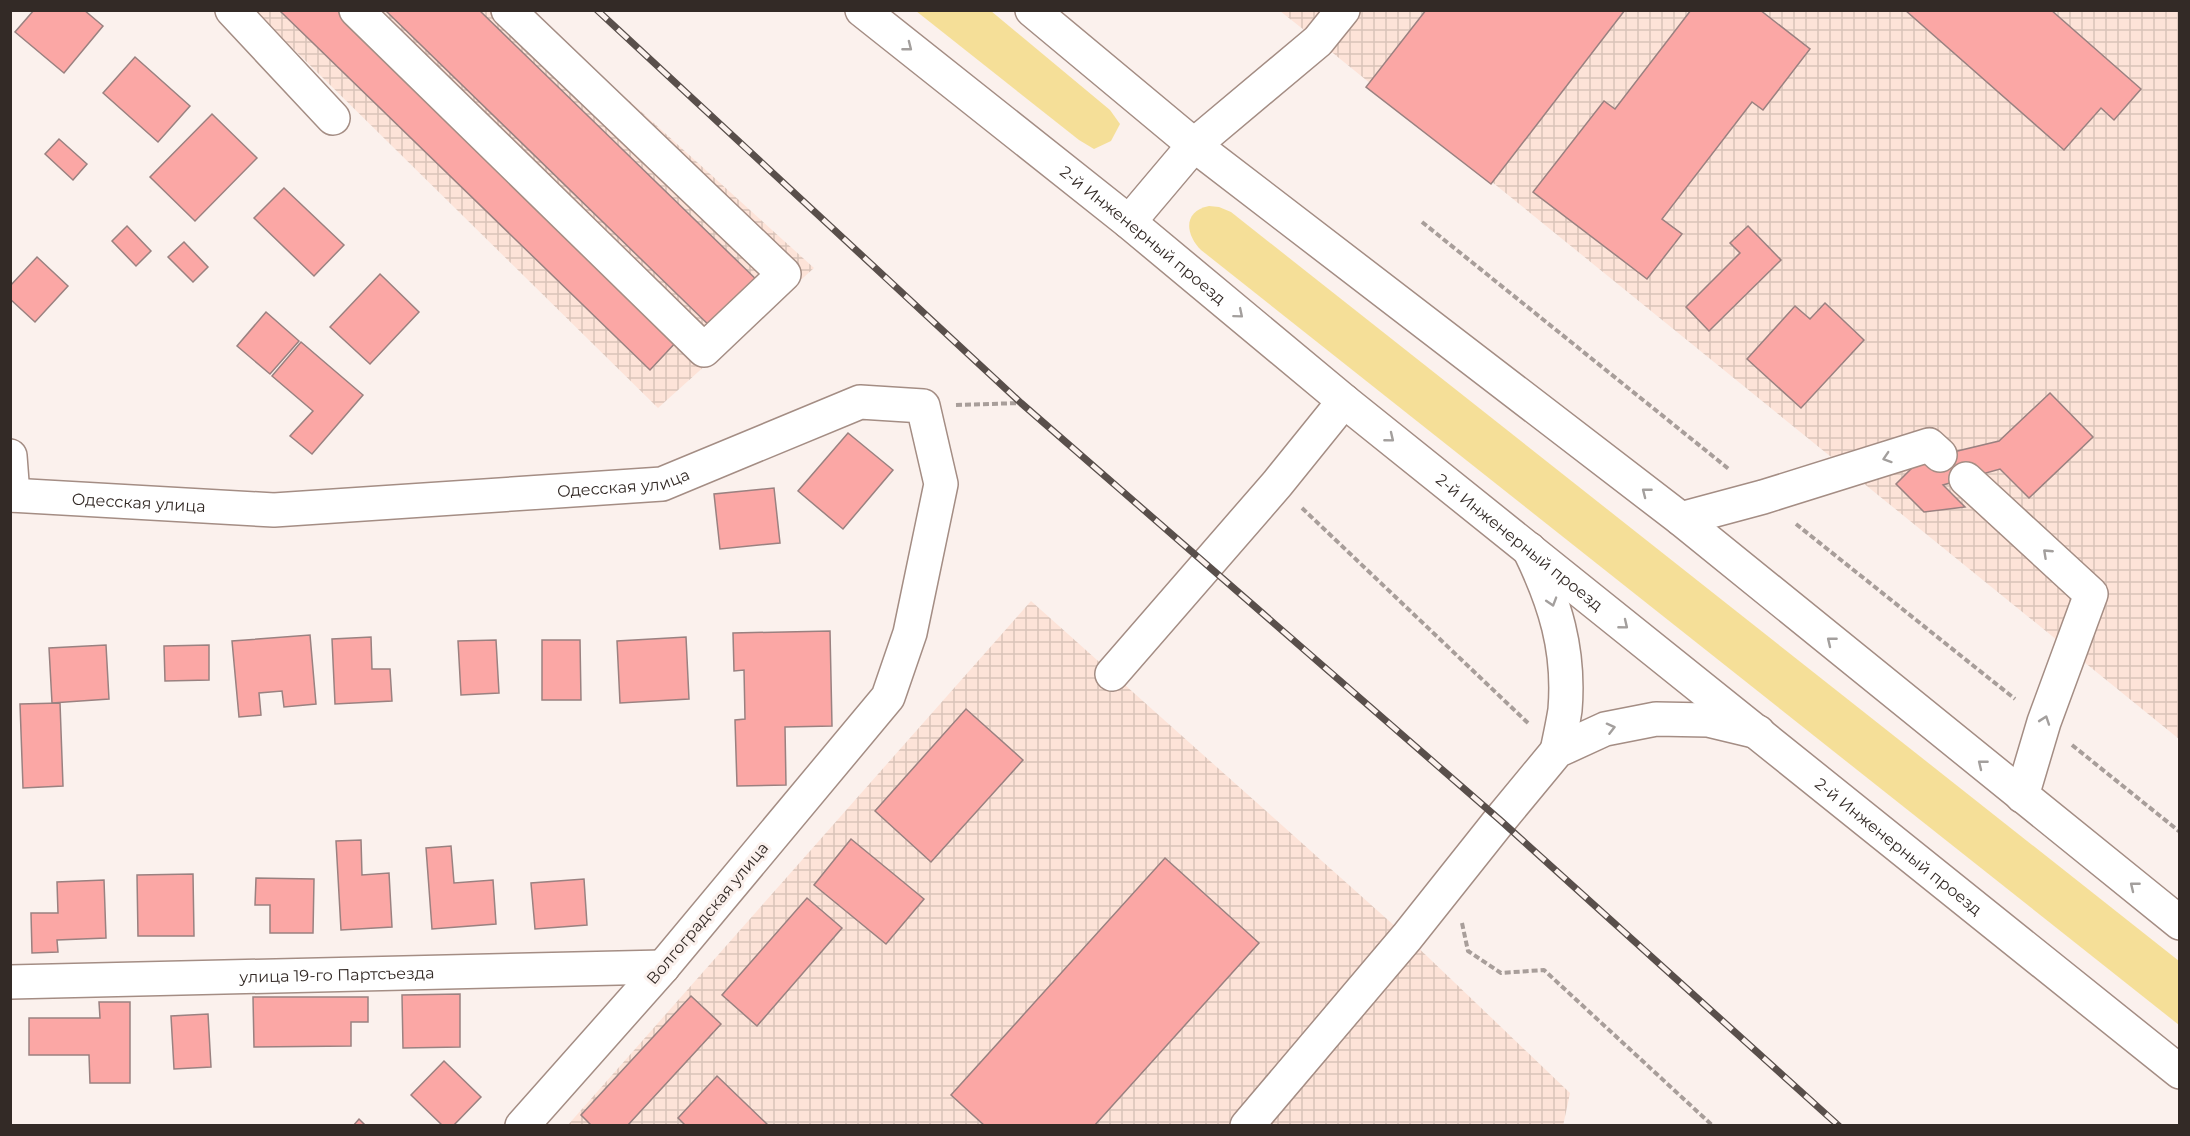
<svg xmlns="http://www.w3.org/2000/svg" width="2190" height="1136" viewBox="0 0 2190 1136" font-family="Montserrat,sans-serif">
<style>
.industrial{fill:url(#industrial-grid)}
.grass{fill:#f5df98}
.building{fill:#fba7a5;stroke:#9a8180;stroke-width:1.5}
.lines{fill:none;stroke-linecap:round;stroke-linejoin:round}
.minor-casing{stroke:#a48d84;stroke-width:36}
.major-casing{stroke:#a48d84;stroke-width:36}
.path{stroke:#a89e9a;stroke-width:4;stroke-dasharray:6 3;stroke-linecap:butt}
.minor{stroke:#fff;stroke-width:33}
.major{stroke:#fff;stroke-width:33}
.rail-casing{stroke:#594f4b;stroke-width:7}
.rail{stroke:#fbf1ed;stroke-width:4.5;stroke-dasharray:14;stroke-linecap:butt}
.oneway{stroke:#a39f9d}
.labels{text-anchor:middle;stroke-width:6;stroke-linejoin:round;paint-order:stroke}
.street-label{font-size:16px;fill:#332a26;stroke:#fbf1ed}
</style>
<defs>
<pattern id="industrial-grid" width="8" height="8" patternUnits="userSpaceOnUse" patternTransform="scale(1.5)"><rect width="8" height="8" fill="#fde3d8"/><path d="M0 4h8M4 0v8" fill="none" stroke="#d9c3b9"/></pattern>
</defs>
<rect width="100%" height="100%" fill="#fbf1ed"/>
<g class="industrial">
<polygon points="255,11 530,11 814,268 658,408"/>
<polygon points="1280,11 2179,11 2179,739 1318,41"/>
<polygon points="1031,601 1407,937 1570,1093 1563,1126 567,1126"/>
</g>
<g class="grass">
<polygon points="916,11 991,11 1110,110 1120,124 1111,141 1094,149 1079,140"/>
<path d="M 1209,206 L 1219,207 L 1231,212 L 2179,961 L 2179,1025 L 1201,250 C 1185,234 1183,211 1209,206 Z"/>
</g>
<g class="building">
<polygon points="34,10 84,10 103,26 64,73 15,32"/>
<polygon points="279,10 337,10 678,340 650,370"/>
<polygon points="385,10 479,10 763,286 717,333"/>
<polygon points="1426,10 1625,10 1491,184 1366,87"/>
<polygon points="1691,10 1760,10 1810,49 1763,110 1752,102 1662,219 1682,234 1647,279 1533,192 1604,101 1615,109"/>
<polygon points="1905,10 2051,10 2141,89 2114,120 2101,108 2064,150"/>
<polygon points="135,57 190,106 158,142 103,93"/>
<polygon points="212,114 257,158 195,221 150,177"/>
<polygon points="59,139 87,164 73,180 45,154"/>
<polygon points="284,188 344,245 314,276 254,218"/>
<polygon points="127,226 151,251 136,266 112,241"/>
<polygon points="1748,226 1781,260 1709,331 1686,307 1740,253 1730,243"/>
<polygon points="184,242 208,267 193,282 168,257"/>
<polygon points="37,257 68,286 35,322 10,299 10,286"/>
<polygon points="380,274 419,312 370,364 330,327"/>
<polygon points="1825,303 1864,340 1801,408 1747,359 1795,306 1810,319"/>
<polygon points="266,312 299,341 270,374 237,346"/>
<polygon points="301,342 363,395 312,454 290,436 313,411 272,376"/>
<polygon points="2050,393 2093,437 2029,498 2000,469 1943,485 1965,507 1924,512 1896,484 1920,460 1999,441"/>
<polygon points="848,433 893,470 843,529 798,491"/>
<polygon points="774,488 780,543 720,549 714,494"/>
<polygon points="830,631 832,726 785,727 786,785 737,786 735,720 745,719 744,670 734,671 733,633"/>
<polygon points="310,635 316,704 284,707 282,691 259,693 261,715 239,717 232,641"/>
<polygon points="371,637 372,669 390,669 392,701 335,704 332,639"/>
<polygon points="686,637 689,699 620,703 617,641"/>
<polygon points="496,640 499,693 461,695 458,641"/>
<polygon points="542,640 580,640 581,700 542,700"/>
<polygon points="106,645 109,699 52,703 49,648"/>
<polygon points="209,645 209,680 165,681 164,646"/>
<polygon points="60,703 63,786 23,788 20,704"/>
<polygon points="966,709 1023,760 931,862 875,811"/>
<polygon points="851,839 924,899 886,944 814,885"/>
<polygon points="361,840 362,875 389,873 392,927 341,930 336,841"/>
<polygon points="451,846 454,883 493,880 496,924 432,929 426,848"/>
<polygon points="1165,858 1259,943 1094,1126 985,1126 951,1095"/>
<polygon points="193,874 194,936 138,936 137,875"/>
<polygon points="256,878 314,879 313,933 270,933 270,905 255,905"/>
<polygon points="584,879 587,925 535,929 531,883"/>
<polygon points="104,880 106,938 57,940 58,952 32,953 31,913 58,913 57,882"/>
<polygon points="807,898 842,928 757,1026 722,995"/>
<polygon points="460,994 460,1047 403,1048 402,995"/>
<polygon points="691,996 721,1024 627,1126 592,1126 581,1115"/>
<polygon points="253,997 368,997 368,1022 351,1022 351,1046 254,1047"/>
<polygon points="99,1002 130,1002 130,1083 90,1083 89,1055 29,1055 29,1018 100,1018"/>
<polygon points="208,1014 211,1067 174,1069 171,1016"/>
<polygon points="444,1061 481,1097 453,1126 443,1126 411,1095"/>
<polygon points="717,1076 769,1126 686,1126 678,1118"/>
<polygon points="359,1119 366,1126 353,1126"/>
</g>
<g class="lines">
<g class="minor-casing">
<g id="minor">
<polyline points="232,10 333,118"/>
<polyline points="356,10 704,350 784,274 508,10"/>
<polyline points="1194,145 1318,41 1343,10"/>
<polyline points="10,456 13,495"/>
<polyline points="1966,479 2091,594 2044,722 2022,796"/>
<path id="s1" d="M 10,495 L 274,510 L 662,484 L 860,402 L 923,406 L 941,484 L 910,633 L 888,697 L 663,967 L 522,1126"/>
<polyline points="1681,519 1763,497 1929,445 1940,455"/>
<path d="M 1529,549 C 1555,602 1570,650 1565,710 C 1563,723 1560,737 1557,751"/>
<polyline points="1112,674 1277,484 1344,401"/>
<path id="s2" d="M 10,982 L 663,967"/>
<polyline points="1247,1126 1407,937 1500,820 1557,751 1605,729 1656,719 1708,720 1758,732"/>
</g>
</g>
<g class="major-casing">
<g id="major">
<path id="s3" d="M 862,10 L 1129,222 L 1344,401 L 2180,1072"/>
<polyline points="1032,10 1194,145 1681,519 2180,923"/>
<polyline points="1129,222 1194,145"/>
</g>
</g>
<g class="path">
<polyline points="1422,222 1730,470"/>
<polyline points="956,405 1021,403"/>
<polyline points="1302,508 1529,724"/>
<polyline points="1796,524 2015,699"/>
<polyline points="2072,745 2180,832"/>
<polyline points="1462,923 1468,951 1501,973 1544,970 1713,1126"/>
</g>
<use href="#minor" class="minor"/>
<use href="#major" class="major"/>
<g class="rail-casing">
<polyline id="rail" points="597,10 1021,403 1500,820 1839,1126"/>
</g>
<use href="#rail" class="rail"/>
</g>
<defs><path id="oneway-chevron" d="M-2-3.5L2.5 0L-2 3.5" fill="none" stroke-width="1.6" stroke-linecap="round" stroke-linejoin="round" transform="scale(1.5)"/></defs>
<g class="oneway">
<use href="#oneway-chevron" transform="translate(908 47) rotate(38)"/>
<use href="#oneway-chevron" transform="translate(1239 314) rotate(40)"/>
<use href="#oneway-chevron" transform="translate(1390 438) rotate(39)"/>
<use href="#oneway-chevron" transform="translate(1887 458) rotate(162)"/>
<use href="#oneway-chevron" transform="translate(1646 492) rotate(-142)"/>
<use href="#oneway-chevron" transform="translate(2047 553) rotate(-137)"/>
<use href="#oneway-chevron" transform="translate(1552 602) rotate(73)"/>
<use href="#oneway-chevron" transform="translate(1624 625) rotate(39)"/>
<use href="#oneway-chevron" transform="translate(1831 641) rotate(-141)"/>
<use href="#oneway-chevron" transform="translate(2045 720) rotate(-71)"/>
<use href="#oneway-chevron" transform="translate(1611 728) rotate(-14)"/>
<use href="#oneway-chevron" transform="translate(1982 764) rotate(-141)"/>
<use href="#oneway-chevron" transform="translate(2134 886) rotate(-141)"/>
</g>
<g class="labels">
<g class="street-label">
<text dy="6" stroke="none"><textPath href="#s3" startOffset="360">2-й Инженерный проезд</textPath></text>
<text dy="6" stroke="none"><textPath href="#s1" startOffset="615">Одесская улица</textPath></text>
<text dy="6" stroke="none"><textPath href="#s1" startOffset="129">Одесская улица</textPath></text>
<text dy="6" stroke="none"><textPath href="#s3" startOffset="846">2-й Инженерный проезд</textPath></text>
<text dy="6" stroke="none"><textPath href="#s3" startOffset="1332">2-й Инженерный проезд</textPath></text>
<text transform="translate(707 913) rotate(-50)" y="6">Волгоградская улица</text>
<text dy="6" stroke="none"><textPath href="#s2" startOffset="327">улица 19-го Партсъезда</textPath></text>
</g>
</g>
<rect width="2190" height="1136" fill="none" stroke="#332a26" stroke-width="24"/>
</svg>
